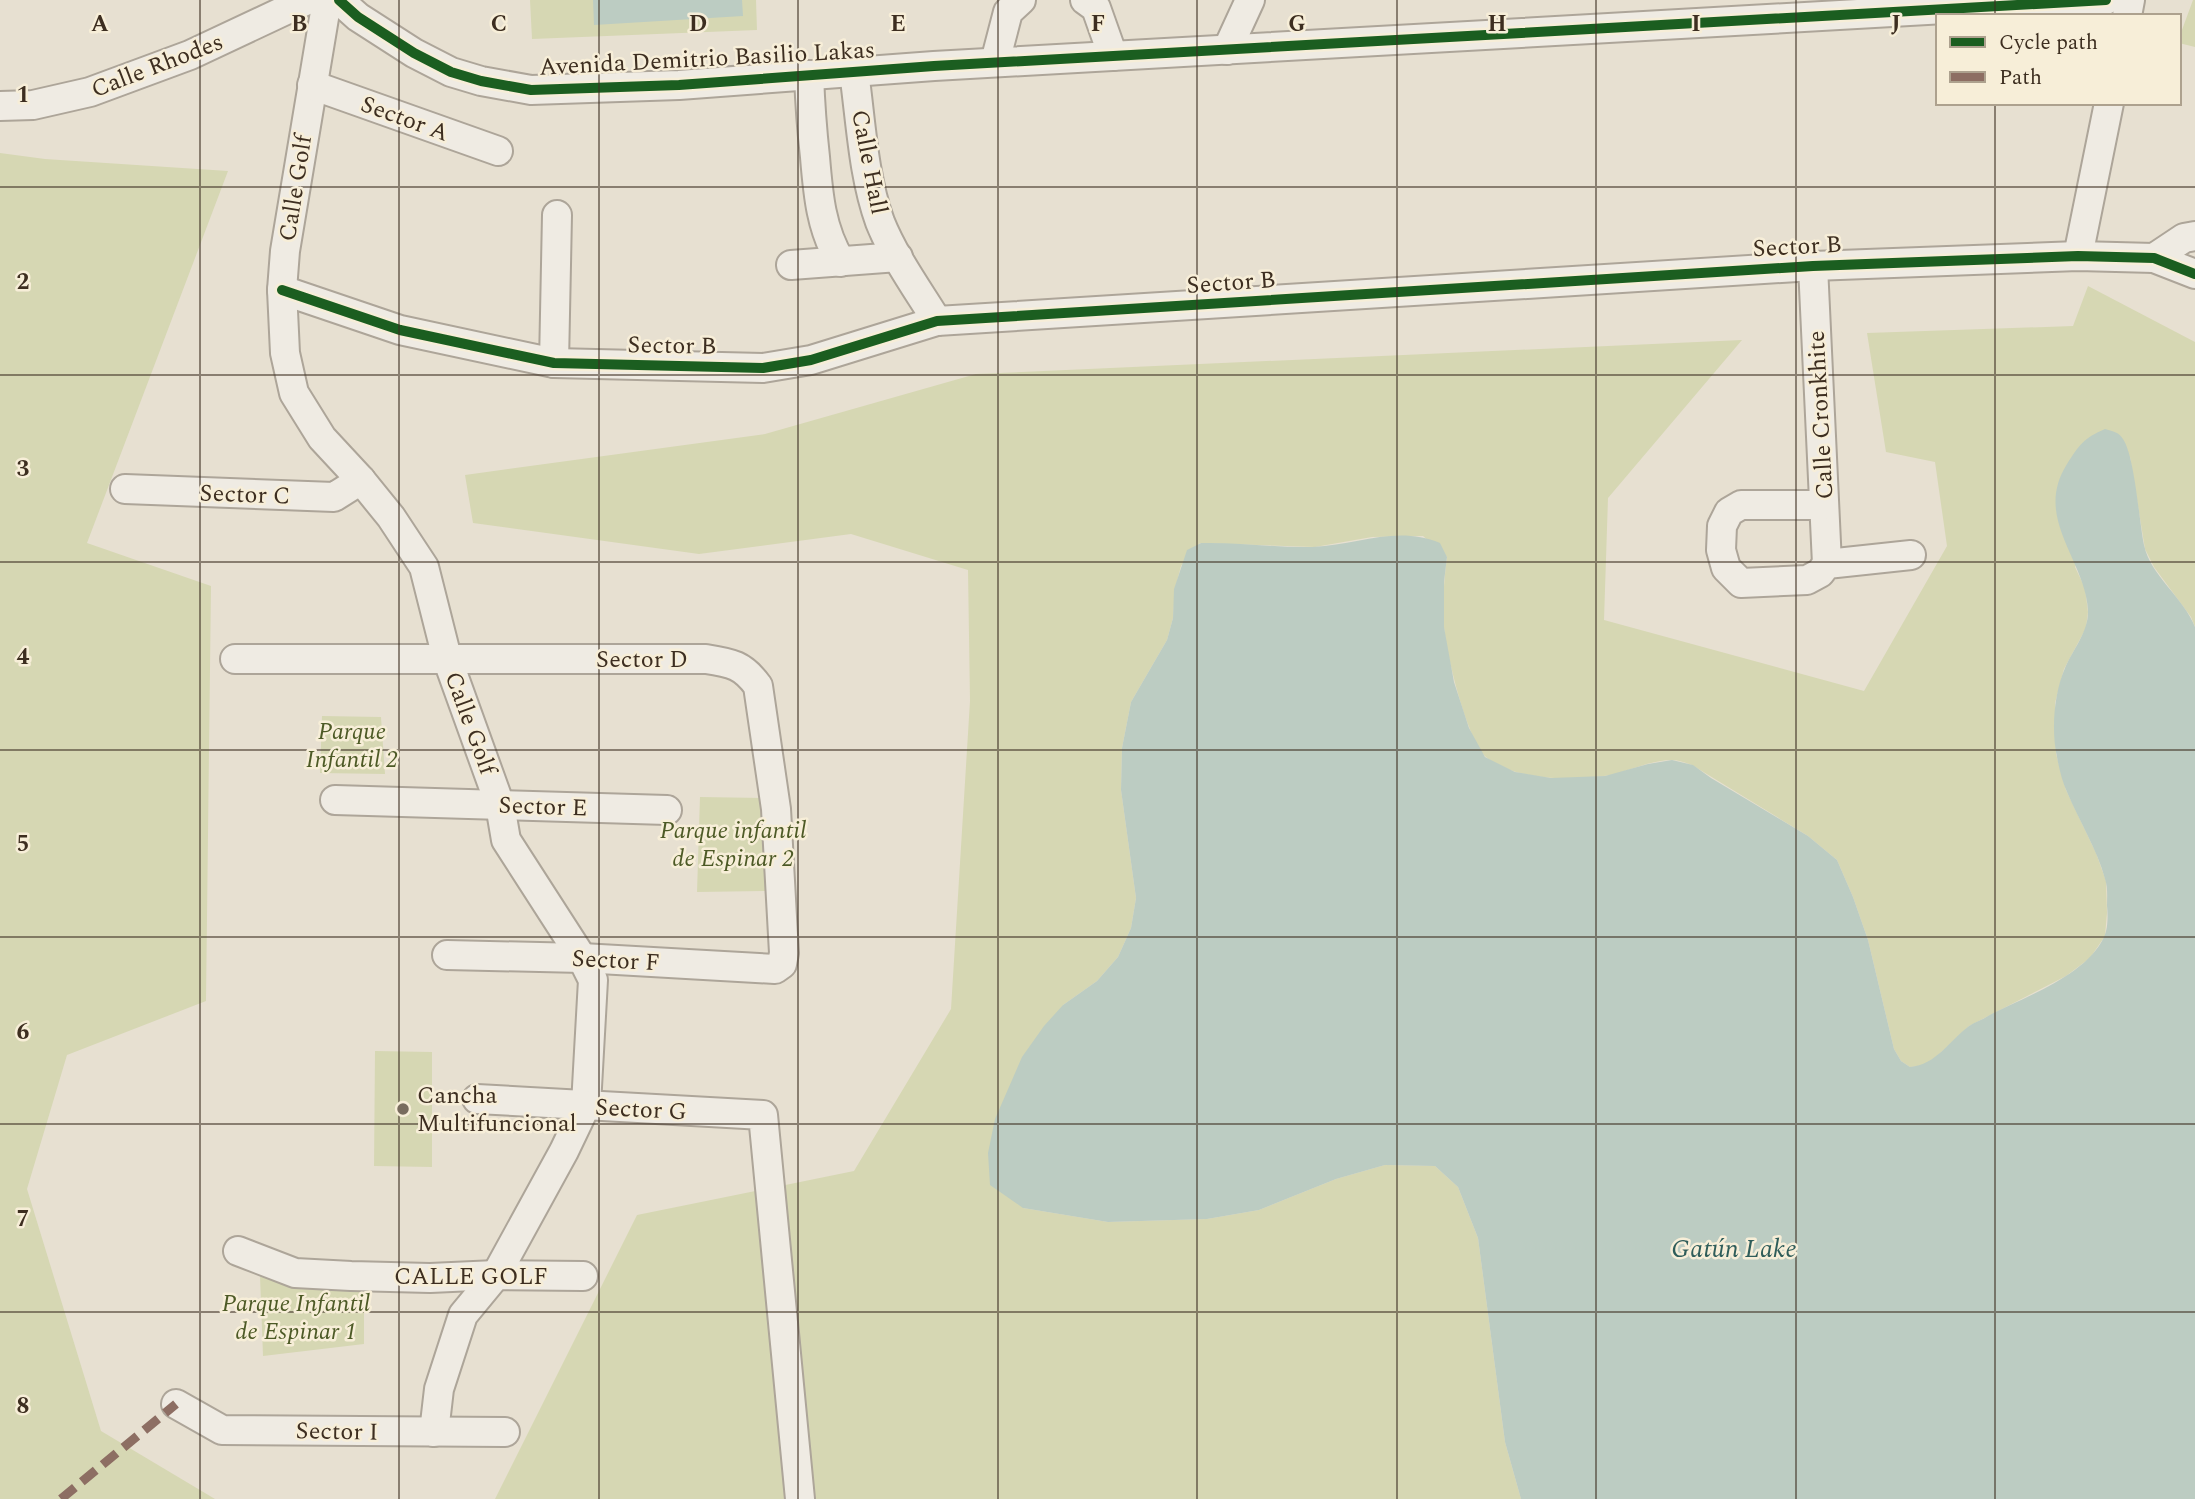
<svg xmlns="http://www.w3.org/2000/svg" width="2195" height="1499" viewBox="0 0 2195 1499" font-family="Spectral,serif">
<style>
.green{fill:#d6d7b3}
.water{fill:#bcccc2}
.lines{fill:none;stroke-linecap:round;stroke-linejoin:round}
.minor-casing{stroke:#ada599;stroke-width:32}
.minor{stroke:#efebe3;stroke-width:28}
.quiet{stroke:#8d6e63;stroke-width:9;stroke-dasharray:18 9;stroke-linecap:butt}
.cycleway-casing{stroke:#f7eed8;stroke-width:15}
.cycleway{stroke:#1b5e20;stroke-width:10}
.grid{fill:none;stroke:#3d2e20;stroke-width:2;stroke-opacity:0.55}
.poi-dot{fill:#786c5e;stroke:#f7eed8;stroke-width:2.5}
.labels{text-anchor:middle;stroke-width:5;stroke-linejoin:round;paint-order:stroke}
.street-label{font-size:24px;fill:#3d2e20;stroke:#f7eed8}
.park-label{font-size:24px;font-style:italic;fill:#4d5a26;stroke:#f7eed8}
.poi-label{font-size:24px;fill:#3d2e20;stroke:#f7eed8;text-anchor:start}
.water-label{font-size:26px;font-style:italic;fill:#2f5d5a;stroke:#f7eed8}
.grid-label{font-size:23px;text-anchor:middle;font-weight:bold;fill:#3d2e20;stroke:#f7eed8;stroke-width:5;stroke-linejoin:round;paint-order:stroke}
</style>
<rect width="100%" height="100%" fill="#e7e0d1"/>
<g class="green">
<polygon points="530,0 756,0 757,30 532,39"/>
<polygon points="2193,0 2195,0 2195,47 2179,43 2179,38"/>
<polygon points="0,153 45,159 228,171 87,543 211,586 206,1001 67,1055 27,1189 101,1431 215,1499 0,1499"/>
<path d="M 2088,286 L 2195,342 L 2195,627 L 2191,617 L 2154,567 L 2145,549 L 2130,457 L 2075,567 L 2085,588 L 2088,612 L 2086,628 L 2064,669 L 2055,703 L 2056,754 L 2066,790 L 2096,853 L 2106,881 L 2107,913 L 2105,936 L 2090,958 L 2066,976 L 1969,1026 L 1934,1059 L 1921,1066 L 1910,1067 L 1901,1061 L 1894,1049 L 1868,940 L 1853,897 L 1837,860 L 1808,836 L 1692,765 C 1686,763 1678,760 1672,760 C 1648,760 1627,773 1604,776 C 1572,781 1512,780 1486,757 C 1467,740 1446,653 1444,627 C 1442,604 1444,580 1447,557 L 1423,536 L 1372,537 L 1315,547 L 1200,543 L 1181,566 L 1175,589 L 1173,618 L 1167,640 L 1131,702 L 1122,748 L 1121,790 L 1136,898 L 1131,928 L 1118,957 L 1097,981 L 1063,1005 L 1023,1208 L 1108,1222 L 1207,1219 L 1259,1210 L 1336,1179 L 1385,1165 L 1435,1166 L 1458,1187 L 1478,1238 L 1505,1442 L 1521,1499 L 495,1499 L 637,1215 L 854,1171 L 951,1009 L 970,701 L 968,570 L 851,534 L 699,554 L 473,523 L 465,475 L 765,434 L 976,374 L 1742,340 L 1608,498 L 1604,620 L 1864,691 L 1947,546 L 1935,462 L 1886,452 L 1867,333 L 2073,326 Z"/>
<polygon points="322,716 381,717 385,774 320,773"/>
<polygon points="700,797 766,798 769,891 697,892"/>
<polygon points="375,1051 432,1052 432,1167 374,1166"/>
<polygon points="260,1276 364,1290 364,1344 263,1356"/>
</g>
<g class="water">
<polygon points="593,0 742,0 743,16 594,25"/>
<path d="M 2105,429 C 2112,431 2119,432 2123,439 C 2135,457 2139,521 2144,545 C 2150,575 2184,598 2195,627 L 2195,1499 L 1521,1499 L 1505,1442 L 1478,1238 L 1458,1187 L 1435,1166 L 1385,1165 L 1336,1179 L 1259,1210 L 1207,1219 L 1108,1222 L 1023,1208 L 990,1185 L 988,1153 L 995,1119 L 1022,1057 L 1044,1026 L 1063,1005 L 1097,981 L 1118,957 L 1131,928 L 1136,898 L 1121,790 L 1122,748 L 1131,702 L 1167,640 L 1173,618 L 1174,589 L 1187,550 L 1201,543 C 1238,542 1276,548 1313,547 C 1358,545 1397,525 1440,543 L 1447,557 L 1444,582 L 1444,627 L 1454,682 L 1469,728 L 1485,757 L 1515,772 L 1551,778 L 1605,776 L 1648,764 L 1672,760 L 1693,765 L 1711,778 L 1808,836 L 1837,860 L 1853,897 L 1868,940 L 1894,1049 L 1901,1061 L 1910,1067 C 1936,1065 1949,1041 1969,1026 C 1975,1022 1982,1020 1988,1016 C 2024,997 2086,976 2104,937 C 2108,929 2108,915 2107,906 C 2107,897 2108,888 2105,879 C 2097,849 2079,821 2067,792 C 2062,781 2059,768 2057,757 C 2051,730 2054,693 2065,668 C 2073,649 2089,631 2088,610 C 2085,559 2033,518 2067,464 C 2079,445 2084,438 2105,429 Z"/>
</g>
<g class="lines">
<g class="minor-casing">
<g id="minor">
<polyline points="327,0 285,251 282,290 285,353 294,393 322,438 361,480 391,517 424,567 447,658 500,805 506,840 582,958 593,980 586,1105 564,1151 496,1275 463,1315 439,1389 434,1432"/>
<polyline points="339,0 358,17 414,53 451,72 481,81 531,90 679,85 934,66 2106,0"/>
<polyline points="1085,0 1096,8 1113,56"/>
<polyline points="2127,16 2130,0"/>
<polyline points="1227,50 1250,0"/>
<polyline points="995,62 1008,12 1021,0"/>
<path d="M 854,72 C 861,122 863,175 880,222 C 894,257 918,290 937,321"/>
<path d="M 809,75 C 810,102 812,130 815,157 C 818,194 821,230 841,262"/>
<polyline points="312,85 498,151"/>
<polyline points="0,106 33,105 90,92 190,55 307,0"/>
<polyline points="2078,256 2109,103"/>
<polyline points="2154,258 2184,238 2195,236"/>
<polyline points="791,265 898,257"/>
<polyline points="1813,266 1827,564"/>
<polyline points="282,290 400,330 554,363 763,368 811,360 937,321 1813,266 2078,256 2154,258 2195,274"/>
<polyline points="554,363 557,215"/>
<polyline points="125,489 334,497 361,480"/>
<polyline points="1824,505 1741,505 1729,512 1722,526 1721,550 1726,568 1741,583 1807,580 1820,573 1827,564 1911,555"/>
<path d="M 235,659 L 706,659 C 732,663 743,665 758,686 L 776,809 L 784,953 L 782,964 L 775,969 L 582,958 L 447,955"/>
<polyline points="335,800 667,810"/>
<polyline points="477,1099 763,1115 800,1499"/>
<polyline points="238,1251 295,1273 351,1276 430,1278 496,1275 583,1276"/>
<polyline points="176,1404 222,1430 505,1432"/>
</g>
</g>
<use href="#minor" class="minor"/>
<polyline class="quiet" points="61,1499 176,1404"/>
<g class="cycleway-casing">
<g id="cycleway">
<polyline points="339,0 358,17 414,53 451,72 481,81 531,90 679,85 934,66 2106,0"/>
<polyline points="282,290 400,330 554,363 763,368 811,360 937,321 1813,266 2078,256 2154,258 2195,274"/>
</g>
</g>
<use href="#cycleway" class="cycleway"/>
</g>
<path class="grid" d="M 200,0 L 200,1499M 399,0 L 399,1499M 599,0 L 599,1499M 798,0 L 798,1499M 998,0 L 998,1499M 1197,0 L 1197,1499M 1397,0 L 1397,1499M 1596,0 L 1596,1499M 1796,0 L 1796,1499M 1995,0 L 1995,16M 1995,103 L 1995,1499M 0,187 L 2195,187M 0,375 L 2195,375M 0,562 L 2195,562M 0,750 L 2195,750M 0,937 L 2195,937M 0,1124 L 2195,1124M 0,1312 L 2195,1312"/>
<circle class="poi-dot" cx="403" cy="1109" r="7"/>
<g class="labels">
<g class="street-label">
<text transform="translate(707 58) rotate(-3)" y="8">Avenida Demitrio Basilio Lakas</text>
<text transform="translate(157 65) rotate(-21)" y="8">Calle Rhodes</text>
<text transform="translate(405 118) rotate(20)" y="8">Sector A</text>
<text transform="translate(870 162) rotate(79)" y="8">Calle Hall</text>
<text transform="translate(295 188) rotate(-81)" y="8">Calle Golf</text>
<text transform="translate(1797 246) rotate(-3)" y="8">Sector B</text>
<text transform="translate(1231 282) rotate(-4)" y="8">Sector B</text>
<text transform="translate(672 345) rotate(1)" y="8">Sector B</text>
<text transform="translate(1820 415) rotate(-93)" y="8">Calle Cronkhite</text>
<text transform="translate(245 494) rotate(2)" y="8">Sector C</text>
<text x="642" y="667">Sector D</text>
<text transform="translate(471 723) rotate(70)" y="8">Calle Golf</text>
<text transform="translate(543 806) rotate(2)" y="8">Sector E</text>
<text transform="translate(616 960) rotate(3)" y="8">Sector F</text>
<text transform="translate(641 1109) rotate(3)" y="8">Sector G</text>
<text x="471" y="1284">CALLE GOLF</text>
<text transform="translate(337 1431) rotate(1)" y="8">Sector I</text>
</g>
<g class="park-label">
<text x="352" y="739">Parque<tspan x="352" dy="28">Infantil 2</tspan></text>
<text x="733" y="838">Parque infantil<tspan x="733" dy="28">de Espinar 2</tspan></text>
<text x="296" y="1311">Parque Infantil<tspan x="296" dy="28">de Espinar 1</tspan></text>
</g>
<g class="poi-label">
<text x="417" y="1103">Cancha<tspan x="417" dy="28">Multifuncional</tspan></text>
</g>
<g class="water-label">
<text x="1734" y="1257">Gatún Lake</text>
</g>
</g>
<g class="grid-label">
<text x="100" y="31">A</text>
<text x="299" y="31">B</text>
<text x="499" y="31">C</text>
<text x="698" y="31">D</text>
<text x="898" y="31">E</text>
<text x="1098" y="31">F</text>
<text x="1297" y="31">G</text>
<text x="1497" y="31">H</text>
<text x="1696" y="31">I</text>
<text x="1896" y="31">J</text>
<text x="23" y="102">1</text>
<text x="23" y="289">2</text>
<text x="23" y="476">3</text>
<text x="23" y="664">4</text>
<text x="23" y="851">5</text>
<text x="23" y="1039">6</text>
<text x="23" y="1226">7</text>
<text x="23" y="1413">8</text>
</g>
<rect x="1936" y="14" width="245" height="91" fill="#f7eed8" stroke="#ada18e" stroke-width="2"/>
<rect x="1950" y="37" width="35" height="10" fill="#1b5e20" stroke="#ada18e" stroke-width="2"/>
<text x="1999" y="49" font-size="21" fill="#3d2e20">Cycle path</text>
<rect x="1950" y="72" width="35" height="10" fill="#8d6e63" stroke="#ada18e" stroke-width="2"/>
<text x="1999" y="84" font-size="21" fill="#3d2e20">Path</text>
</svg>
